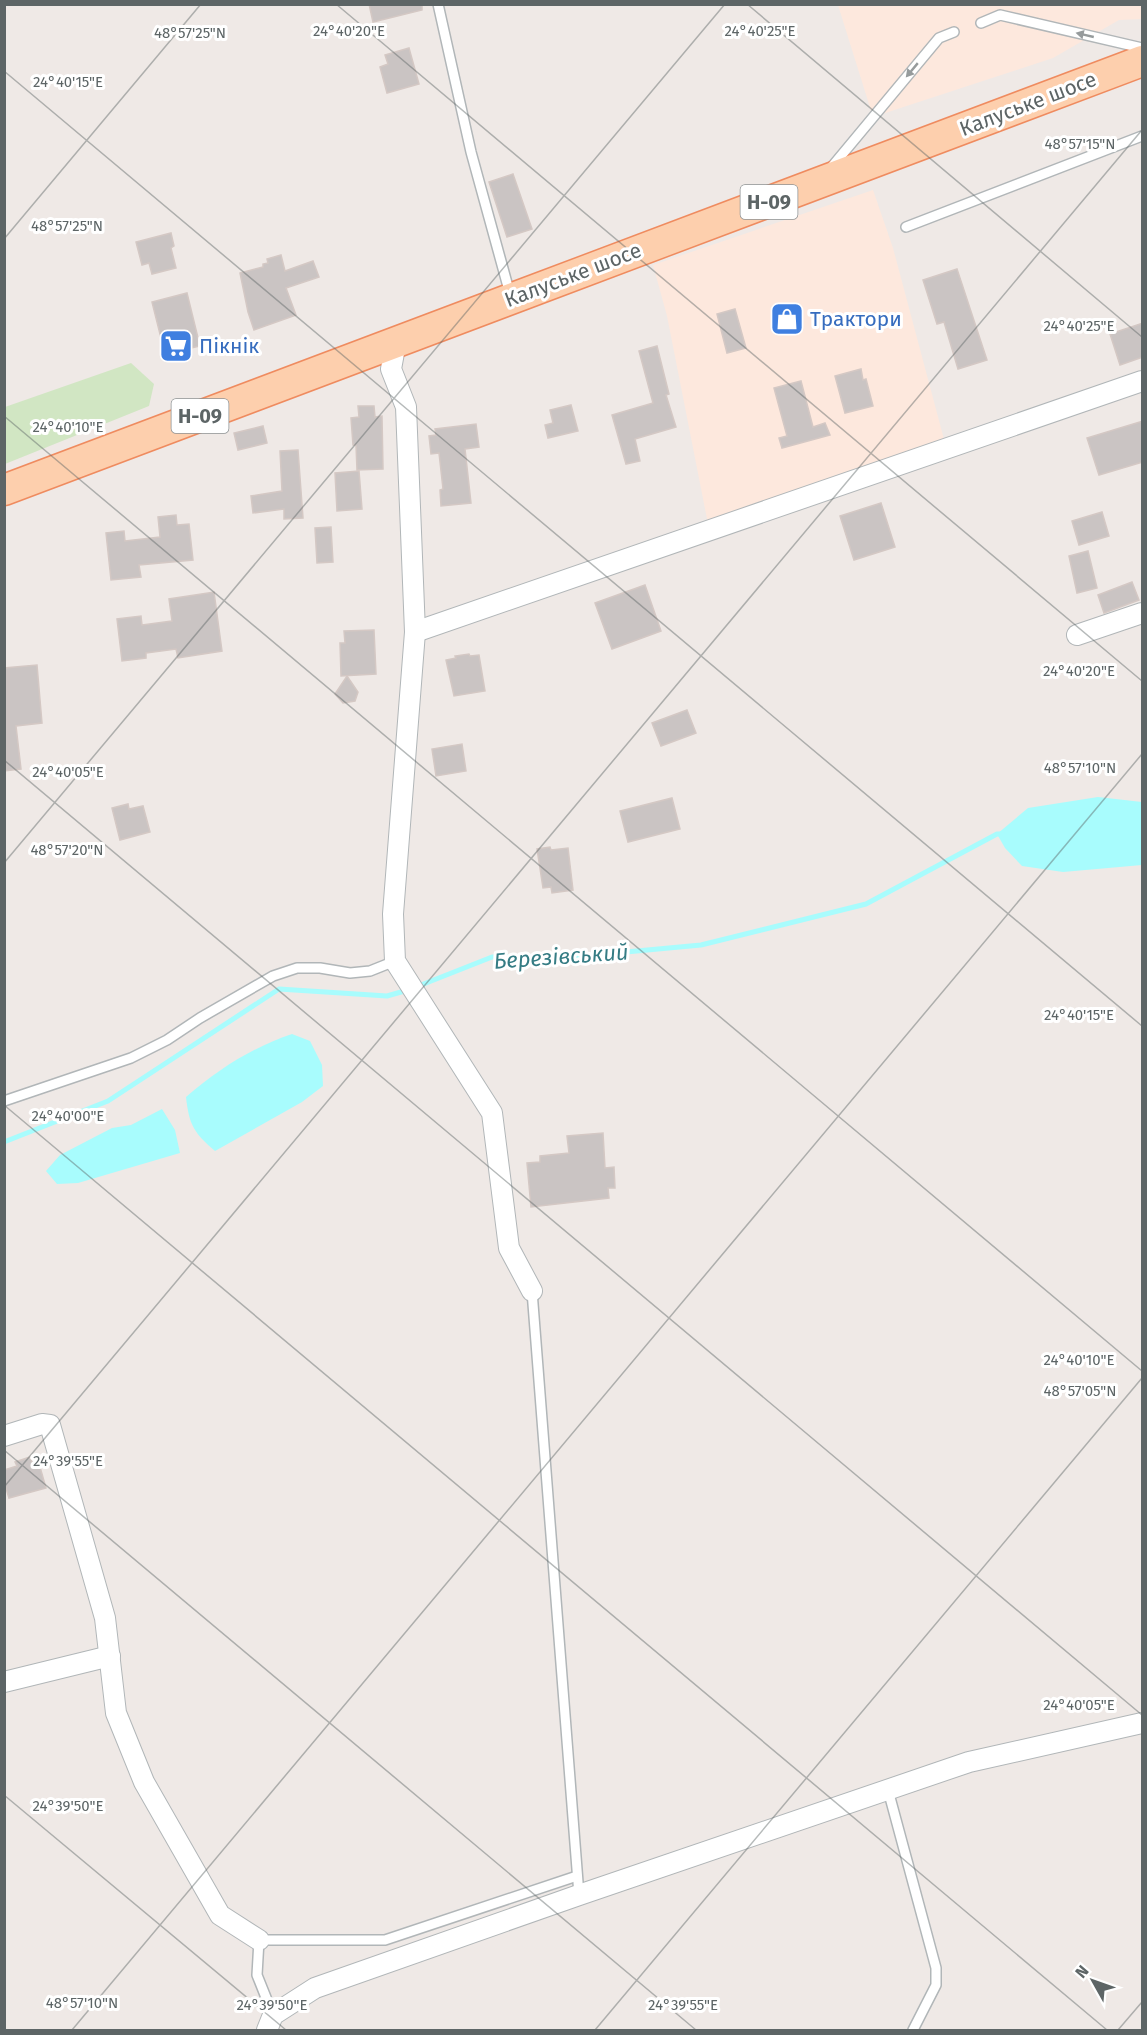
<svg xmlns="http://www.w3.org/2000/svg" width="1147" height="2035" viewBox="0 0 1147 2035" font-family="'Fira Sans',sans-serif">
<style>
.commercial{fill:#fde8dd}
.green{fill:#d1e6c3}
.water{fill:#a8fcfd}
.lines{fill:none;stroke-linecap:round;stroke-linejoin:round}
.stream{stroke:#a8fcfd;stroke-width:5}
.building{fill:#cac4c3;stroke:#d4c8c4;stroke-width:1.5}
.lane-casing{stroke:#b1b6b8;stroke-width:12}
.street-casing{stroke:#b1b6b8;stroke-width:22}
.primary-casing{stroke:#ef8b5f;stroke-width:33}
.lane{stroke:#fff;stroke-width:9}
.street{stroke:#fff;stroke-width:20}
.primary{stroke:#fdcfad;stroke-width:30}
.oneway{fill:#969b9c}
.ticks{fill:none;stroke:#5d6566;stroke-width:1.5;stroke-opacity:0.45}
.labels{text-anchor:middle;stroke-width:6;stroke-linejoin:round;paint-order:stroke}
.shield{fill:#fff;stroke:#8e9394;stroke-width:1.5}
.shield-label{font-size:20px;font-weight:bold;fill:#5d6566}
.street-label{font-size:21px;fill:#5d6566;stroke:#fff}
.shop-label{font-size:21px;fill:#366cbe;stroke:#fff;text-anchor:start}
.water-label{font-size:22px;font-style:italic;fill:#357c84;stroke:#fff}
.ticks-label{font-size:15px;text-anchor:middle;fill:#5d6566;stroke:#fff;stroke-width:6;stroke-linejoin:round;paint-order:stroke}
</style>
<rect width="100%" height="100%" fill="#efe9e6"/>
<g class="commercial">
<polygon points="1142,4 1142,19 1119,20 1053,58 873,117 838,5"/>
<polygon points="873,190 893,248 945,443 708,524 667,316 653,265"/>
</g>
<polygon class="green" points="131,363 154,384 149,406 5,464 5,407"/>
<g class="water">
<polygon points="1098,797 1142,802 1142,865 1063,872 1022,866 1005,848 997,834 1028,808"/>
<path d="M 292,1034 L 310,1041 L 322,1065 L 323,1086 L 302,1102 L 215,1151 C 194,1133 189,1125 186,1097 C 219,1069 251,1048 292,1034 Z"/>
<polygon points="162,1109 175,1130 180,1153 78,1183 57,1184 46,1171 60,1155 112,1128 131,1125"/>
</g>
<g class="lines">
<g class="stream">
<polyline points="416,987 492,957 583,956 701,945 866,904 997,834 1002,834"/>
<polyline points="4,1142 108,1101 279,989 387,996 408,990"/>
</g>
</g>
<g class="building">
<polygon points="369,4 422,4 422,10 373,22"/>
<polygon points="409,48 419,84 387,93 380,67 388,64 385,55"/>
<polygon points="513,174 532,229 507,237 489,182"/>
<polygon points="171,233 174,246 171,248 176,268 152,274 149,263 142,265 136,242"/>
<polygon points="281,255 285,271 313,261 319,277 286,288 296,315 254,330 248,312 240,273 263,267 263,264 268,263 267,259"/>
<polygon points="957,269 987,360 958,369 944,322 937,324 923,280"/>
<polygon points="187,293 200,346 165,354 152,302"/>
<polygon points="735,309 746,348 727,353 717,314"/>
<polygon points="1143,323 1143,357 1120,365 1110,334"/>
<polygon points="657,346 669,394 666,395 676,427 635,439 640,461 626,464 612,415 653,403 639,351"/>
<polygon points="861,369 863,380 866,379 873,406 845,413 835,376"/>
<polygon points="801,381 813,427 825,423 830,435 782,448 779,438 787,436 774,388"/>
<polygon points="571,405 578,431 548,438 545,425 553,423 550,410"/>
<polygon points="358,406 374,406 375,417 382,416 383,469 357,470 356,445 353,445 351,418 359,417"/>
<polygon points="1143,421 1143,462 1099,475 1087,438"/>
<polygon points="476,424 479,447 465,449 471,503 441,506 440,490 443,489 439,453 431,454 429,436 436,435 435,429"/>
<polygon points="263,426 267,443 238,450 234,433"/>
<polygon points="298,450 303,518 284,519 284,509 253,513 251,496 282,491 280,451"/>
<polygon points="359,471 362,509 337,511 335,473"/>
<polygon points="881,503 895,547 854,560 840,516"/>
<polygon points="1102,512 1109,536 1079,545 1072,521"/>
<polygon points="176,515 177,525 189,524 193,560 139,565 141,577 111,580 106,533 124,531 125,541 160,537 158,517"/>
<polygon points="331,527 333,562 317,563 315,528"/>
<polygon points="1088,551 1097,588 1077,593 1069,556"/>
<polygon points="1132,582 1139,600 1104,613 1098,595"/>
<polygon points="645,585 661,631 612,649 595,603"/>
<polygon points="214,592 222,651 178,658 176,649 146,653 146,658 122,661 117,619 141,616 142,625 172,621 169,599"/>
<polygon points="374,630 376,674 341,676 340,643 345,643 344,631"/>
<polygon points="469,654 470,656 479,655 485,691 454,696 446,660 456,658 455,656"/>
<polygon points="37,665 42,723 16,726 21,769 4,771 4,668"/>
<polygon points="347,676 358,692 355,701 343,703 335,694"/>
<polygon points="687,710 696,733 661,746 652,723"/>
<polygon points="462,744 466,771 436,776 432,749"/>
<polygon points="672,798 680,829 628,842 620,811"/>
<polygon points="128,804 129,809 143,806 150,832 120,840 112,808"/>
<polygon points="550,847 551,850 568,848 573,890 552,893 551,887 543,888 537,849"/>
<polygon points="603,1133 605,1168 614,1167 615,1188 608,1188 609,1198 531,1207 527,1163 540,1162 540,1156 569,1153 567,1136"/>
<polygon points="30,1457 32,1462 38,1460 46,1488 9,1498 4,1482 4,1470 17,1466 15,1462"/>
</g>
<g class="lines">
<g class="lane-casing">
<g id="lane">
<polyline points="438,4 471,152 510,294"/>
<polyline points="981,23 1000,15 1142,48"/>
<polyline points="830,169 939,38 954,32"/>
<polyline points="906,227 1142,136"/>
<polyline points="4,1101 131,1058 167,1040 200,1018 273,976 297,968 320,968 350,973 370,971 395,961"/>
<polyline points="532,1291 579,1895"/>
<polyline points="888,1790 936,1968 936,1985 913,2030"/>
<polyline points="273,2015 257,1975 259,1940 385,1940 577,1876"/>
</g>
</g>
<g class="street-casing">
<g id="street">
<polyline points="396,342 391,369 406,407 415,632 393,914 395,961 492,1113 509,1248 532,1291"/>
<polyline points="415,632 1142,381"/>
<polyline points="1077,635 1142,613"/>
<polyline points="4,1436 42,1424 50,1425 105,1618 116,1713 144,1782 220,1915 259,1940"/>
<polyline points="4,1682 110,1656"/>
<polyline points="267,2030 273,2015 315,1988 579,1895 969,1762 1142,1723"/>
</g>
</g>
<g class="primary-casing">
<polyline id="primary" points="4,490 1142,61"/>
</g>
<use href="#lane" class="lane"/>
<use href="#street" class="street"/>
<use href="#primary" class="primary"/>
</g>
<defs><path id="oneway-solid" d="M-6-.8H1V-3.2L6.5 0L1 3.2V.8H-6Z" transform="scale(1.5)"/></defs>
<g class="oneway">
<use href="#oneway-solid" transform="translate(1085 35) rotate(-167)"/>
<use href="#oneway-solid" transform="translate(912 70) rotate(130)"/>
</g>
<path class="ticks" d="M 336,4 L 1142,681M 747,4 L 1142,337M 4,71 L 1142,1026M 4,239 L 201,4M 4,416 L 1142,1371M 4,760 L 1142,1715M 4,863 L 725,4M 4,1105 L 1107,2030M 4,1450 L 696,2030M 4,1487 L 1142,130M 4,1795 L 286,2030M 72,2030 L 1142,754M 595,2030 L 1142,1378M 1118,2030 L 1142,2002"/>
<defs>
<g id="shop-square" transform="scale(1.725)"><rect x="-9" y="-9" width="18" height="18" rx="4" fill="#3f7fe0" stroke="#fff"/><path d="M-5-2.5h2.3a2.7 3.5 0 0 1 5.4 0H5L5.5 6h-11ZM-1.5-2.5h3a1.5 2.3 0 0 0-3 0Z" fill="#fff"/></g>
<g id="supermarket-square" transform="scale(1.725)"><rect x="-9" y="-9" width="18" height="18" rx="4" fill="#3f7fe0" stroke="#fff"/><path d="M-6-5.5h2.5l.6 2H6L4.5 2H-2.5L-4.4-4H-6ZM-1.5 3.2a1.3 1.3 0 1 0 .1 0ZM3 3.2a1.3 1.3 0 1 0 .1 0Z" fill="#fff"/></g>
</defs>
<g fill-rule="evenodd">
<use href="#shop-square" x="787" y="319"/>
<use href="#supermarket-square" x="176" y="346"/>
</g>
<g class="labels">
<g class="shield">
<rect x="740.5" y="185" width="57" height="34" rx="4.5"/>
<rect x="171.5" y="399" width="57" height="34" rx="4.5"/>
</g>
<g class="shield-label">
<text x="769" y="209">Н-09</text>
<text x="200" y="423">Н-09</text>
</g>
<g class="street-label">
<text transform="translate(1028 104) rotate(-21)" y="7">Калуське шосе</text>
<text transform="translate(573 275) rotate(-21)" y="7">Калуське шосе</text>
</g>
<g class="shop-label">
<text x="810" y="326">Трактори</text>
<text x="199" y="353">Пікнік</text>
</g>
<g class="water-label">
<text transform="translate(561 956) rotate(-4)" y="8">Березівський</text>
</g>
</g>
<g class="ticks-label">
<text x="349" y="36">24°40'20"E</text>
<text x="760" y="36">24°40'25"E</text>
<text x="190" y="38">48°57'25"N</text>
<text x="68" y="87">24°40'15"E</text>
<text x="1080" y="149">48°57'15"N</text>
<text x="67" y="231">48°57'25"N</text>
<text x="1079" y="331">24°40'25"E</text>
<text x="68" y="432">24°40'10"E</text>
<text x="1079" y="676">24°40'20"E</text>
<text x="1080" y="773">48°57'10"N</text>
<text x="68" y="777">24°40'05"E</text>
<text x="67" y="855">48°57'20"N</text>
<text x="1079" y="1020">24°40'15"E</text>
<text x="68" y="1121">24°40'00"E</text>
<text x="1079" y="1365">24°40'10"E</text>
<text x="1080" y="1396">48°57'05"N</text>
<text x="68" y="1466">24°39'55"E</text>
<text x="1079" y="1710">24°40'05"E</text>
<text x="68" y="1811">24°39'50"E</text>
<text x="82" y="2008">48°57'10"N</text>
<text x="272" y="2010">24°39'50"E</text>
<text x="683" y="2010">24°39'55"E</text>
</g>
<rect width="1147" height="2035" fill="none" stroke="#5d6566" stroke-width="12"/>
<g transform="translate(1093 1981) rotate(310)" stroke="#ffffff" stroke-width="4.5" paint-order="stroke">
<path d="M0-4.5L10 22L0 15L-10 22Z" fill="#5d6566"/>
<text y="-9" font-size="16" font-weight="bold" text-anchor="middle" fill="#5d6566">N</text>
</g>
</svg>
